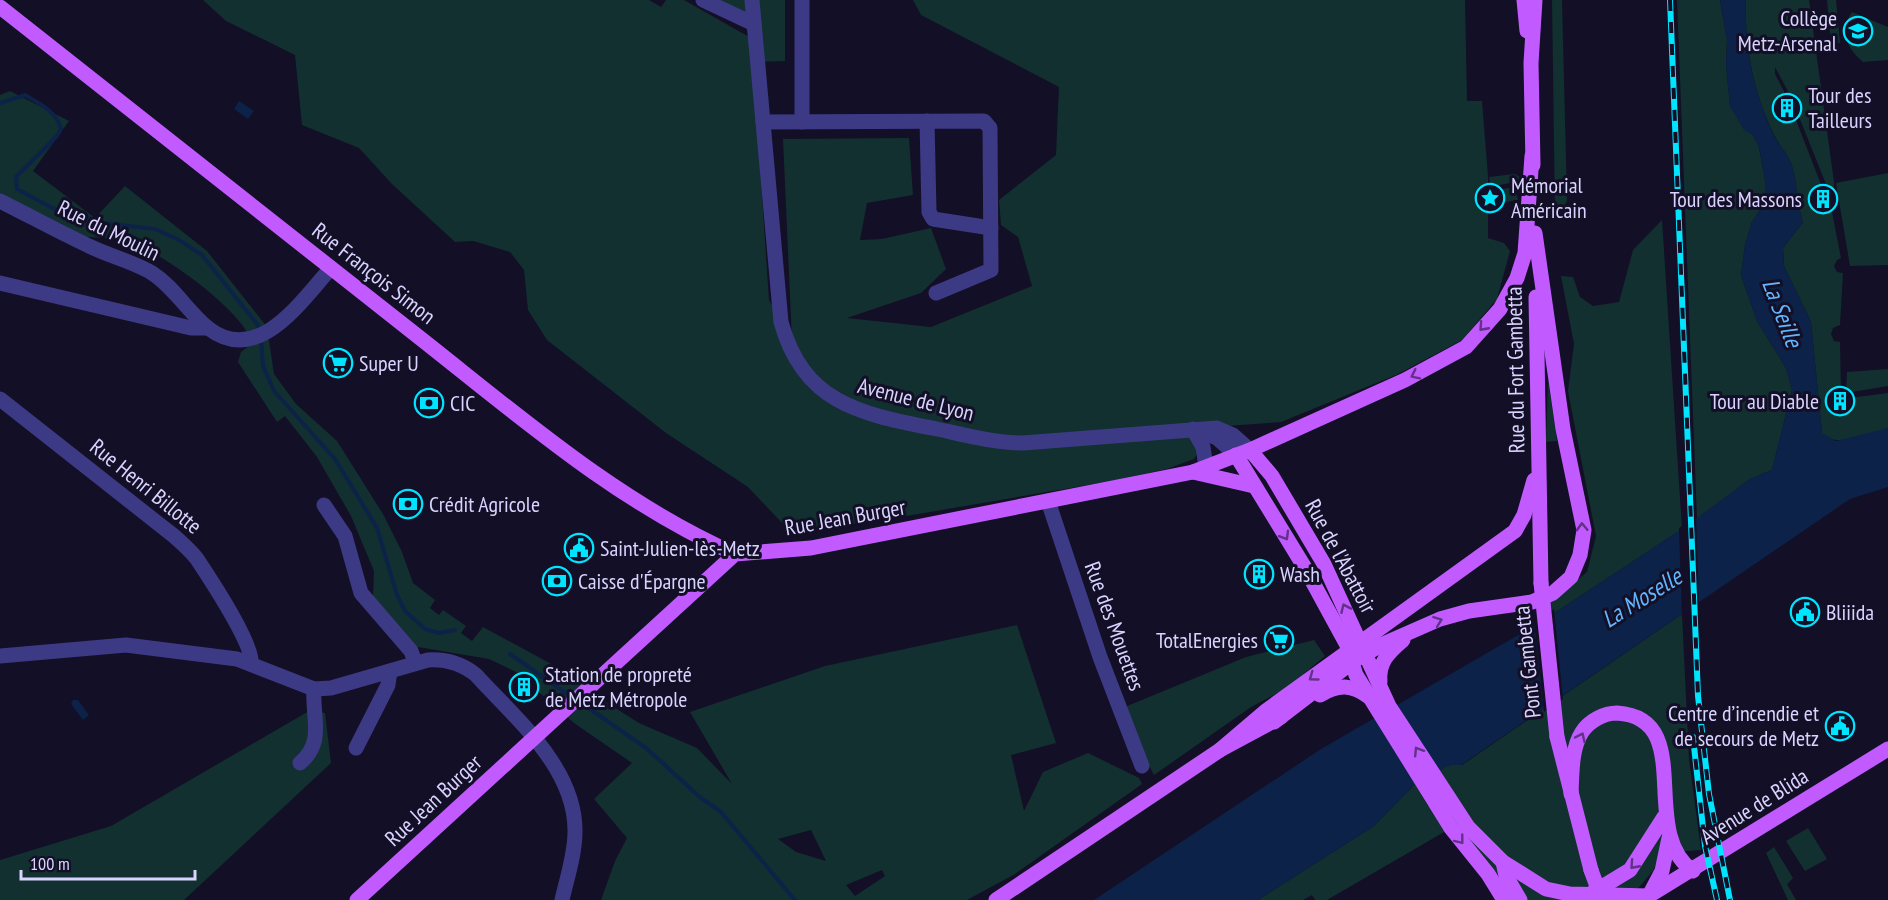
<svg xmlns="http://www.w3.org/2000/svg" width="1888" height="900" viewBox="0 0 1888 900" font-family="'PT Sans Narrow',sans-serif">
<style>
.green{fill:#12302f;fill-rule:evenodd}
.water{fill:#0c2248}
.pier{fill:#130f26}
.lines{fill:none;stroke-linecap:round;stroke-linejoin:round}
.stream{stroke:#0c2248;stroke-width:4}
.minor{stroke:#3d3a85;stroke-width:15}
.major{stroke:#c25bff;stroke-width:15}
.rail-casing{stroke:#00e5ff;stroke-width:6}
.rail{stroke:#130f26;stroke-width:4;stroke-dasharray:11;stroke-linecap:butt}
.major-bridge{stroke:#c25bff;stroke-width:15}
.oneway{stroke:#623188}
.labels{text-anchor:middle;stroke-width:6;stroke-linejoin:round;paint-order:stroke}
.poi-label{font-size:22px;fill:#d9d4ff;stroke:#130f26;text-anchor:start}
.street-label{font-size:22px;fill:#d9d4ff;stroke:#130f26}
.water-label{font-size:24px;font-style:italic;fill:#62b6ff;stroke:#130f26}
</style>
<rect width="100%" height="100%" fill="#130f26"/>
<g class="green">
<polygon points="203,0 649,0 661,7 666,0 684,0 758,42 759,22 713,0 785,0 785,61 753,62 769,300 792,341 783,139 909,138 913,195 867,203 860,240 882,239 931,228 946,269 921,293 847,318 931,327 1032,286 1018,237 1001,225 999,200 1056,155 1059,87 921,15 913,0 1465,0 1467,101 1482,101 1488,176 1488,238 1504,243 1510,251 1497,299 1462,340 1396,375 1281,422 1213,427 1194,459 1167,469 1106,482 889,519 821,528 784,525 748,487 666,433 547,340 528,310 524,270 510,252 473,241 455,242 392,184 359,148 302,125 295,55 226,21"/>
<polygon points="1552,0 1562,0 1567,201 1562,210 1555,215"/>
<polygon points="1677,0 1720,0 1727,40 1726,64 1730,106 1753,135 1759,147 1766,186 1764,204 1752,222 1745,245 1741,275 1757,321 1786,368 1792,390 1772,470 1750,479 1697,519"/>
<path d="M 1746,0 L 1809,0 L 1834,182 L 1834,204 L 1791,97 L 1775,67 L 1775,74 L 1789,101 L 1783,106 L 1786,116 L 1794,115 L 1824,192 L 1820,195 L 1819,203 L 1825,208 L 1831,207 L 1841,258 L 1837,260 L 1834,266 L 1837,272 L 1843,273 L 1840,325 L 1833,328 L 1831,334 L 1834,341 L 1840,342 L 1841,392 L 1833,396 L 1831,404 L 1836,410 L 1842,411 L 1848,406 L 1849,398 L 1888,393 L 1888,428 C 1869,435 1839,448 1822,434 L 1811,322 L 1784,266 L 1783,248 L 1803,222 C 1796,203 1798,181 1791,163 C 1787,153 1779,145 1774,135 C 1754,94 1744,46 1746,0 Z"/>
<polygon points="1827,0 1836,0 1840,43 1831,43"/>
<path d="M 1852,12 L 1888,27 L 1888,60 L 1863,62 C 1847,48 1838,32 1852,12 Z"/>
<path d="M 10,91 L 69,121 L 33,171 L 95,218 L 125,186 L 207,251 L 267,327 L 274,374 L 296,404 L 337,441 L 383,514 L 402,552 L 413,583 L 435,600 L 430,608 L 439,615 L 443,610 L 466,626 L 461,633 L 472,641 L 483,627 L 566,672 L 601,699 L 639,723 L 697,748 L 732,784 L 690,712 L 825,666 L 1017,625 L 1056,743 L 1011,755 L 1024,811 L 1043,772 L 1088,753 L 1139,778 L 1142,784 L 1015,874 L 967,900 L 601,900 L 615,861 L 627,838 L 594,799 L 632,763 L 574,723 L 516,672 L 489,659 L 412,646 L 373,597 L 374,571 L 351,516 L 317,457 L 285,416 L 277,422 L 238,362 L 241,352 L 253,343 C 239,307 164,255 128,240 L 52,234 L 0,206 L 0,95 ZM 811,830 L 826,861 L 796,852 L 778,839 ZM 882,870 L 885,876 L 855,896 L 846,885 Z"/>
<polygon points="1888,173 1888,265 1850,266 1836,183"/>
<polygon points="1515,174 1520,177 1519,181 1491,187 1489,177"/>
<polygon points="1515,187 1518,200 1499,203 1497,190"/>
<polygon points="1662,220 1682,529 1544,620 1544,608 1587,572 1596,536 1568,391 1574,344 1561,276 1573,277 1580,297 1593,306 1619,302 1633,250"/>
<polygon points="1888,369 1888,386 1846,393 1847,372"/>
<polygon points="1548,380 1557,441 1546,442"/>
<polygon points="1682,614 1689,759 1701,850 1660,853 1653,871 1628,900 1504,900 1451,828 1327,900 1315,900 1312,895 1303,900 1258,900 1374,826 1415,784 1428,806 1435,803 1439,769 1450,765 1462,765"/>
<polygon points="1314,640 1325,656 1287,688 1251,707 1154,775 1120,709 1246,657"/>
<polygon points="309,711 325,713 331,763 184,900 0,900 0,860 111,826"/>
<polygon points="1808,828 1827,859 1805,871 1786,841"/>
<polygon points="1774,847 1793,878 1787,884 1796,900 1788,900 1766,853"/>
</g>
<g class="water">
<path d="M 1720,0 L 1746,0 C 1744,46 1754,94 1774,136 C 1779,145 1787,153 1791,163 C 1798,182 1796,203 1803,222 L 1783,248 L 1784,266 L 1811,322 L 1822,433 L 1836,441 L 1888,428 L 1888,487 L 1850,499 L 1461,765 L 1450,765 L 1415,784 L 1374,826 L 1258,900 L 1094,900 L 1321,749 L 1544,620 L 1682,529 L 1750,479 L 1772,470 L 1792,390 L 1786,368 L 1757,321 L 1741,275 L 1745,245 L 1752,222 L 1764,204 L 1766,186 L 1759,147 L 1753,135 L 1744,130 L 1730,106 L 1726,64 L 1727,40 Z"/>
<polygon points="239,101 254,111 248,119 234,109"/>
<polygon points="73,700 78,700 89,715 83,720 71,704"/>
</g>
<g class="pier">
<polygon points="1696,516 1699,606 1682,618 1679,528"/>
<polygon points="1554,609 1563,699 1544,712 1534,622"/>
</g>
<g class="lines">
<g class="stream">
<path d="M 0,103 L 25,95 C 39,103 57,112 61,129 L 57,136 L 16,177 L 17,189 L 58,211 L 84,216 L 102,223 L 155,229 L 179,240 L 202,255 L 257,324 L 260,332"/>
<polyline points="261,339 263,366 274,391 335,459 377,528 397,595 405,611 425,629 439,633 455,630"/>
<polyline points="510,654 573,698"/>
<polyline points="580,702 646,748 701,798 720,811 795,900"/>
</g>
<g class="minor">
<polyline points="703,0 754,24"/>
<path d="M 752,0 L 781,322 C 804,405 862,414 937,429 C 965,435 994,443 1023,443 L 1217,428 L 1233,435 L 1250,450"/>
<polyline points="802,0 802,122"/>
<polyline points="927,121 929,212 933,219 991,228"/>
<polyline points="763,122 984,121 990,128 991,270 936,293"/>
<path d="M 0,201 C 30,216 59,232 89,246 C 109,256 134,262 152,273 C 174,287 188,312 208,328 C 258,367 301,301 331,268"/>
<polyline points="0,283 191,328 208,328"/>
<path d="M 0,399 L 174,536 C 182,543 191,551 197,559 C 209,577 254,645 251,663"/>
<polyline points="1193,429 1203,447 1206,467"/>
<polyline points="1204,433 1217,438 1236,455"/>
<polyline points="1048,501 1100,657 1142,766"/>
<polyline points="324,505 345,536 361,593 411,651 415,662"/>
<path d="M 0,656 L 126,645 L 237,659 L 314,689 L 331,688 L 428,660 C 446,659 461,663 476,675 C 515,718 576,768 575,832 C 575,854 567,878 562,900"/>
<polyline points="356,748 388,685 390,671"/>
<path d="M 300,763 C 325,742 312,718 314,689"/>
</g>
<g class="major">
<polyline points="1524,0 1527,31"/>
<path d="M 0,7 C 141,117 280,228 420,338 C 519,416 619,503 735,554"/>
<polyline points="1533,165 1531,63 1535,0"/>
<polyline points="1536,297 1541,583"/>
<polyline points="1250,450 1272,476 1324,564 1389,706 1468,827 1503,862 1546,889 1570,894 1649,896"/>
<polyline points="1236,455 1305,568 1354,658"/>
<polyline points="1193,472 1254,486"/>
<polyline points="1349,654 1356,675 1451,828 1488,874 1504,900"/>
<path d="M 1380,682 C 1378,662 1389,652 1403,640"/>
<path d="M 1320,695 C 1338,684 1352,684 1369,697"/>
<polyline points="1274,722 1355,660 1383,644 1440,619 1469,611 1532,602 1553,593 1571,577 1580,555 1584,530 1563,429 1535,233"/>
<polyline points="1557,737 1591,870"/>
<polyline points="1220,750 1267,710 1515,531 1524,515 1534,480"/>
<path d="M 1571,794 C 1572,775 1571,749 1582,732 C 1589,721 1604,713 1617,713 C 1698,718 1637,832 1693,871"/>
<polyline points="1503,862 1506,876 1520,900"/>
<polyline points="1592,893 1630,870 1664,817"/>
<polyline points="1650,894 1662,871 1669,838"/>
<polyline points="357,900 735,554 811,548 1193,472 1250,450 1405,380 1466,347 1500,309 1517,278 1525,253 1532,156"/>
<polyline points="996,900 1220,750 1281,717"/>
<polyline points="1642,900 1888,749"/>
</g>
<g class="rail-casing">
<g id="rail">
<polyline points="1670,0 1698,696 1709,794 1730,900"/>
<polyline points="1693,737 1705,846 1717,900"/>
</g>
</g>
<use href="#rail" class="rail"/>
<g class="major-bridge">
<polyline points="1541,583 1557,737"/>
<polyline points="1591,870 1602,900"/>
</g>
</g>
<defs><path id="oneway-chevron" d="M-2-3.5L2.5 0L-2 3.5" fill="none" stroke-width="1.6" stroke-linecap="round" stroke-linejoin="round" transform="scale(1.5)"/></defs>
<g class="oneway">
<use href="#oneway-chevron" transform="translate(1483 327) rotate(132)"/>
<use href="#oneway-chevron" transform="translate(1415 375) rotate(154)"/>
<use href="#oneway-chevron" transform="translate(1582 527) rotate(-92)"/>
<use href="#oneway-chevron" transform="translate(1285 536) rotate(59)"/>
<use href="#oneway-chevron" transform="translate(1345 608) rotate(-114)"/>
<use href="#oneway-chevron" transform="translate(1438 621) rotate(-20)"/>
<use href="#oneway-chevron" transform="translate(1313 677) rotate(144)"/>
<use href="#oneway-chevron" transform="translate(1581 737) rotate(-65)"/>
<use href="#oneway-chevron" transform="translate(1418 751) rotate(-122)"/>
<use href="#oneway-chevron" transform="translate(1460 840) rotate(52)"/>
<use href="#oneway-chevron" transform="translate(1634 865) rotate(132)"/>
</g>
<defs>
<g id="school-ring" transform="scale(1.5)"><circle r="9.5" fill="#130f26" stroke="#00e5ff" stroke-width="1.5"/><path d="M0-5L7-2L0 1L-7-2ZM-4 1L0 2.5L4 1V4Q0 6-4 4Z" fill="#00e5ff"/></g>
<g id="building-ring" transform="scale(1.5)"><circle r="9.5" fill="#130f26" stroke="#00e5ff" stroke-width="1.5"/><path d="M-4-6H4V6H1V3H-1V6H-4ZM-2.5-4.3h1.7v1.8h-1.7ZM.8-4.3h1.7v1.8H.8ZM-2.5-1h1.7V.8h-1.7ZM.8-1h1.7V.8H.8Z" fill="#00e5ff"/></g>
<g id="sight-ring" transform="scale(1.5)"><circle r="9.5" fill="#130f26" stroke="#00e5ff" stroke-width="1.5"/><path d="M0-6L1.8-2.2L6-1.7L2.9 1.2L3.7 5.4L0 3.3L-3.7 5.4L-2.9 1.2L-6-1.7L-1.8-2.2Z" fill="#00e5ff"/></g>
<g id="supermarket-ring" transform="scale(1.5)"><circle r="9.5" fill="#130f26" stroke="#00e5ff" stroke-width="1.5"/><path d="M-6-5.5h2.5l.6 2H6L4.5 2H-2.5L-4.4-4H-6ZM-1.5 3.2a1.3 1.3 0 1 0 .1 0ZM3 3.2a1.3 1.3 0 1 0 .1 0Z" fill="#00e5ff"/></g>
<g id="bank-ring" transform="scale(1.5)"><circle r="9.5" fill="#130f26" stroke="#00e5ff" stroke-width="1.5"/><path d="M-6-4H6V4H-6ZM0-2.3a2.3 2.3 0 1 0 0 4.6a2.3 2.3 0 1 0 0-4.6Z" fill="#00e5ff"/></g>
<g id="civic-ring" transform="scale(1.5)"><circle r="9.5" fill="#130f26" stroke="#00e5ff" stroke-width="1.5"/><path d="M-.6-6.5H3V-4.5H.6V-3L4-1V1h2V6H-6V1h2V-1L-.6-3ZM-1.2 2.5V6h2.4V2.5Z" fill="#00e5ff"/></g>
</defs>
<g fill-rule="evenodd">
<use href="#school-ring" x="1858" y="31"/>
<use href="#building-ring" x="1787" y="108"/>
<use href="#sight-ring" x="1490" y="198"/>
<use href="#building-ring" x="1823" y="199"/>
<use href="#supermarket-ring" x="338" y="363"/>
<use href="#building-ring" x="1840" y="401"/>
<use href="#bank-ring" x="429" y="403"/>
<use href="#bank-ring" x="408" y="504"/>
<use href="#civic-ring" x="579" y="548"/>
<use href="#building-ring" x="1259" y="574"/>
<use href="#bank-ring" x="557" y="581"/>
<use href="#civic-ring" x="1805" y="612"/>
<use href="#supermarket-ring" x="1279" y="640"/>
<use href="#building-ring" x="524" y="687"/>
<use href="#civic-ring" x="1840" y="726"/>
</g>
<g class="labels">
<g class="poi-label">
<text x="1837" y="26" text-anchor="end">Collège<tspan x="1837" dy="25">Metz-Arsenal</tspan></text>
<text x="1808" y="103">Tour des<tspan x="1808" dy="25">Tailleurs</tspan></text>
<text x="1511" y="193">Mémorial<tspan x="1511" dy="25">Américain</tspan></text>
<text x="1802" y="207" text-anchor="end">Tour des Massons</text>
<text x="359" y="371">Super U</text>
<text x="1819" y="409" text-anchor="end">Tour au Diable</text>
<text x="450" y="411">CIC</text>
<text x="429" y="512">Crédit Agricole</text>
<text x="600" y="556">Saint-Julien-lès-Metz</text>
<text x="1280" y="582">Wash</text>
<text x="578" y="589">Caisse d'Épargne</text>
<text x="1826" y="620">Bliiida</text>
<text x="1258" y="648" text-anchor="end">TotalEnergies</text>
<text x="545" y="682">Station de propreté<tspan x="545" dy="25">de Metz Métropole</tspan></text>
<text x="1819" y="721" text-anchor="end">Centre d’incendie et<tspan x="1819" dy="25">de secours de Metz</tspan></text>
</g>
<g class="street-label">
<text transform="translate(109 230) rotate(26)" y="8">Rue du Moulin</text>
<text transform="translate(374 273) rotate(38)" y="8">Rue François Simon</text>
<text transform="translate(1515 370) rotate(-91)" y="8">Rue du Fort Gambetta</text>
<text transform="translate(916 399) rotate(14)" y="8">Avenue de Lyon</text>
<text transform="translate(146 486) rotate(39)" y="8">Rue Henri Billotte</text>
<text transform="translate(845 517) rotate(-10)" y="8">Rue Jean Burger</text>
<text transform="translate(1341 556) rotate(62)" y="8">Rue de l'Abattoir</text>
<text transform="translate(1115 626) rotate(70)" y="8">Rue des Mouettes</text>
<text transform="translate(1527 662) rotate(-96)" y="8">Pont Gambetta</text>
<text transform="translate(433 800) rotate(-43)" y="8">Rue Jean Burger</text>
<text transform="translate(1754 806) rotate(-32)" y="8">Avenue de Blida</text>
</g>
<g class="water-label">
<text transform="translate(1782 313) rotate(69)" y="8">La Seille</text>
<text transform="translate(1642 598) rotate(-32)" y="8">La Moselle</text>
</g>
</g>
<path d="M21 870v9h174v-9" fill="none" stroke="#d9d4ff" stroke-width="3"/>
<text x="30" y="870" font-size="18" fill="#d9d4ff" stroke="#130f26" stroke-width="4.5" paint-order="stroke">100 m</text>
</svg>
